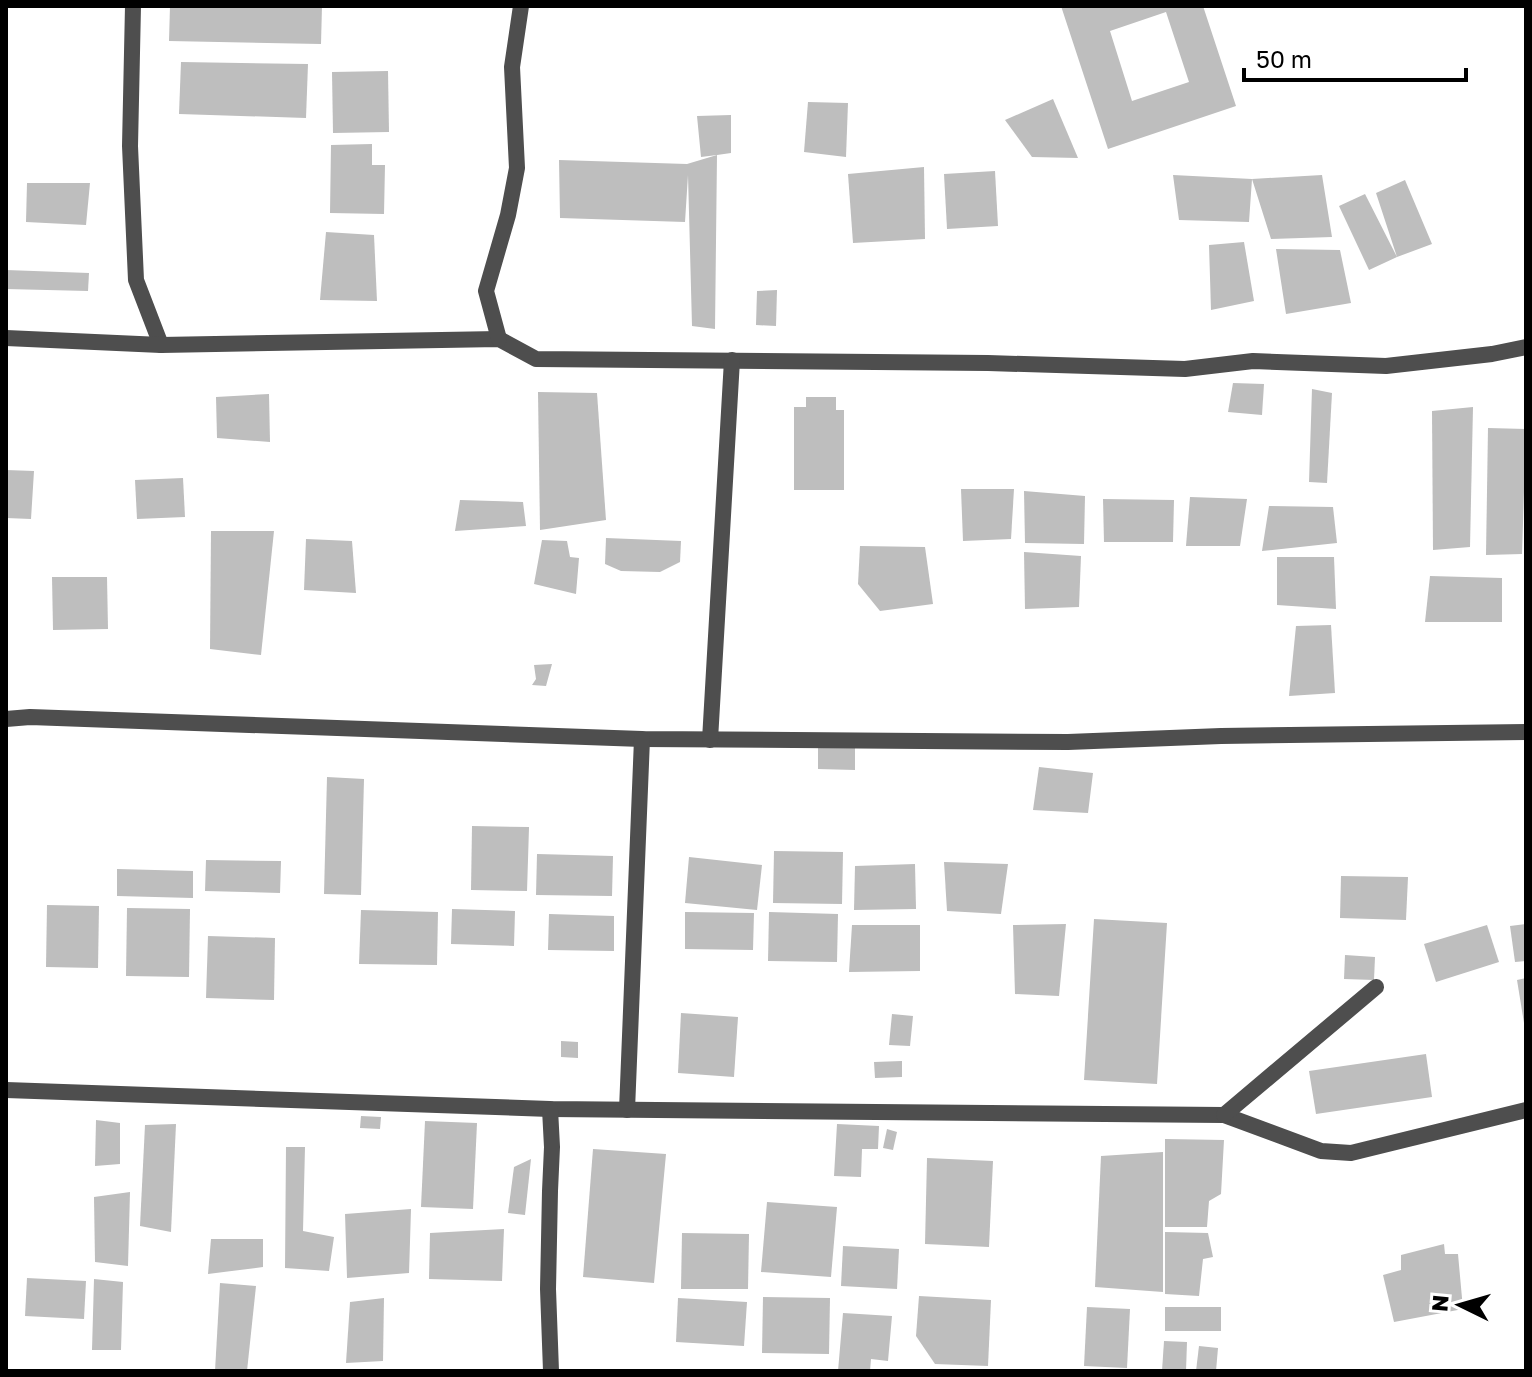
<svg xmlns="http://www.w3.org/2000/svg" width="1532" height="1377" viewBox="0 0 1532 1377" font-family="'Golos Text',sans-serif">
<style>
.building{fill:#bebebe;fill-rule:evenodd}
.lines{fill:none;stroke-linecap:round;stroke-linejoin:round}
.minor{stroke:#4e4e4e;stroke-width:16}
</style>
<rect width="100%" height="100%" fill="#fff"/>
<g class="building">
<polygon points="170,6 322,6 321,44 169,41"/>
<path d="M 1061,6 L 1203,6 L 1236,106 L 1108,149 ZM 1166,12 L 1189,82 L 1132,101 L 1110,31 Z"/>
<polygon points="181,62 308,64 306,118 179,114"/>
<polygon points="388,71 389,132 333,133 332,72"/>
<polygon points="1053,99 1078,158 1032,157 1005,120"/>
<polygon points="808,102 848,103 846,157 804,152"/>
<polygon points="731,115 731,153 717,155 715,329 692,326 688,175 685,222 560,218 559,160 687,164 717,155 701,157 697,116"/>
<polygon points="372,144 372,165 385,165 384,214 330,213 331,145"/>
<polygon points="924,167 925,239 853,243 848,174"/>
<polygon points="995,171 998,226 947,229 944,174"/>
<polygon points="1173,175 1252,179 1322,175 1332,237 1271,239 1252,179 1249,222 1179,220"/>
<polygon points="1405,180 1432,244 1397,257 1369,270 1339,206 1365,194 1397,257 1376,193"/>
<polygon points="27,183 90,183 86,225 26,222"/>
<polygon points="326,232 374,235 377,301 320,300"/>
<polygon points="1244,242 1254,301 1211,310 1209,245"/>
<polygon points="1276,249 1340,250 1351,303 1286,314"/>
<polygon points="6,270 89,273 88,291 6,289"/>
<polygon points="777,290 776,326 756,325 757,291"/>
<polygon points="1233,383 1264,384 1262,415 1228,412"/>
<polygon points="1312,389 1332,393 1327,483 1309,482"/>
<polygon points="538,392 597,393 606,520 540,530"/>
<polygon points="269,394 270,442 217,438 216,397"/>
<polygon points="806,397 836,397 836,410 844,410 844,490 794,490 794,407 806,407"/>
<polygon points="1473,407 1470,547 1433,550 1432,411"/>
<polygon points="1488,428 1526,429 1522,554 1486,555"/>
<polygon points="6,470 34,471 31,519 6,518"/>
<polygon points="183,478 185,517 137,519 135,480"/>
<polygon points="961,489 1014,489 1011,539 963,541"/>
<polygon points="1024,491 1085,496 1084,544 1025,543"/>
<polygon points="1190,497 1247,499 1240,546 1186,546"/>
<polygon points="1103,499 1174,500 1173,542 1104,542"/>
<polygon points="460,500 523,502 526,526 455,531"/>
<polygon points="1269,506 1333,507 1337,543 1262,551"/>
<polygon points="211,531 274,531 261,655 210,649"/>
<polygon points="606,538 681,541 680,562 660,572 621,571 605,564"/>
<polygon points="306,539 352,541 356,593 304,590"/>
<polygon points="542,540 567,541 570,557 579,558 576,594 534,584"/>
<polygon points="860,546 925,547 933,604 880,611 858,584"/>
<polygon points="1024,552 1081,556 1079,607 1025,609"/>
<polygon points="1277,557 1334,557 1336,609 1277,605"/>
<polygon points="1430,576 1502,578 1502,622 1425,622"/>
<polygon points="52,577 107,577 108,629 53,630"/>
<polygon points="1331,625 1335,693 1289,696 1296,626"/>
<polygon points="552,664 546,686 532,685 536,679 534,665"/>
<polygon points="818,747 855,748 855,770 818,769"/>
<polygon points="1039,767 1093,773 1088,813 1033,810"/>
<polygon points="327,777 364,779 361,895 324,894"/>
<polygon points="472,826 529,827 527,891 471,890"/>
<polygon points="774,851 843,852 842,904 773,903"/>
<polygon points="537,854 613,856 612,896 536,895"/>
<polygon points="689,857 762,865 757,910 685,903"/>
<polygon points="206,860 281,861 280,893 205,891"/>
<polygon points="944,862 1008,864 1001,914 947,911"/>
<polygon points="915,864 916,909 854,910 855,866"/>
<polygon points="117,869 193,871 193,898 117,896"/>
<polygon points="1341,876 1408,877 1406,920 1340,918"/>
<polygon points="47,905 99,906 98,968 46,967"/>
<polygon points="127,908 190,909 189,977 126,976"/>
<polygon points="452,909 515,911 514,946 451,944"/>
<polygon points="361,910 438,912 437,965 359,964"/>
<polygon points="685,912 754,913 753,950 685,949"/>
<polygon points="769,912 838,914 837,962 768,961"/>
<polygon points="549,914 614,916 614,951 548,950"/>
<polygon points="1094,919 1167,923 1157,1084 1084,1080"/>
<polygon points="1066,924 1059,996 1015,994 1013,925"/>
<polygon points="1526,924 1526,961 1515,962 1510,926"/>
<polygon points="852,925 920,925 920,971 849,972"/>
<polygon points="1487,925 1499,962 1436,982 1424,944"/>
<polygon points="208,936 275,938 274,1000 206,998"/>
<polygon points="1345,955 1375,957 1374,980 1344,979"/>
<polygon points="1526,978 1526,1023 1524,1023 1517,980"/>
<polygon points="681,1013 738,1017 734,1077 678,1073"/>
<polygon points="892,1014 913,1016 910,1046 889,1045"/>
<polygon points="561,1041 578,1042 578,1058 561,1057"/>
<polygon points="1426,1054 1432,1097 1316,1114 1309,1071"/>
<polygon points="902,1061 902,1077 875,1078 874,1062"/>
<polygon points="361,1116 381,1117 380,1129 360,1128"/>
<polygon points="96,1120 120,1123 120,1164 95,1166"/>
<polygon points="425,1121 477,1123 473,1209 421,1207"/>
<polygon points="176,1124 171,1232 140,1226 145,1125"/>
<polygon points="837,1124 879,1126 878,1149 862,1149 861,1177 834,1176"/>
<polygon points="887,1129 897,1132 893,1150 883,1148"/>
<polygon points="1165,1139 1224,1140 1221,1194 1209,1201 1207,1227 1165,1227"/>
<polygon points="286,1147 305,1147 303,1231 334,1237 329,1271 285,1268"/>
<polygon points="593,1149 666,1154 654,1283 583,1277"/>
<polygon points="1163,1152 1163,1292 1095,1287 1101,1156"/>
<polygon points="927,1158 993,1161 989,1247 925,1244"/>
<polygon points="531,1159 525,1215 508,1213 514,1167"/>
<polygon points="130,1192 128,1266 95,1262 94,1197"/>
<polygon points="767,1202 837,1207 831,1277 761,1272"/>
<polygon points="411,1209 409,1273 347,1278 345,1214"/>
<polygon points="504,1229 502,1281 429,1279 430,1233"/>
<polygon points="1165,1232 1208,1233 1213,1257 1203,1259 1199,1296 1165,1294"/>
<polygon points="682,1233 749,1234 748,1289 681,1289"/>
<polygon points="211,1239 263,1239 263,1267 208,1274"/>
<polygon points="1444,1244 1445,1254 1458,1254 1463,1309 1394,1322 1383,1275 1401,1270 1401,1255"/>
<polygon points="843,1246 899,1249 897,1289 841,1286"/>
<polygon points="27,1278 86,1281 84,1319 25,1316"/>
<polygon points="94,1279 123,1282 121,1350 92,1350"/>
<polygon points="220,1283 256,1286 247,1371 215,1371"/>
<polygon points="919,1296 991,1300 988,1366 935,1364 916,1336"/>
<polygon points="763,1297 830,1298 829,1354 762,1353"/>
<polygon points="384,1298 383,1361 346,1363 350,1302"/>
<polygon points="678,1298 747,1302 744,1346 676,1342"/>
<polygon points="1087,1307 1130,1309 1127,1368 1084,1366"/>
<rect x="1165" y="1307" width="56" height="24"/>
<polygon points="843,1313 892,1316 888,1361 871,1359 870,1371 838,1371"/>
<polygon points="1164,1341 1187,1342 1186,1371 1162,1371"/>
<polygon points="1199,1346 1218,1348 1216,1371 1196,1371"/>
</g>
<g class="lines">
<g class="minor">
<polyline points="133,6 130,146 136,280 161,345"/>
<polyline points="6,338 161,345 499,339 536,359 988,363 1185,369 1253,361 1386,366 1492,354 1526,347"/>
<polyline points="499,339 486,291 508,215 517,168 512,67 521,6"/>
<polyline points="6,719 30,717 642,739 1068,742 1221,736 1526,732"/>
<polyline points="710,740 732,360"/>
<polyline points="6,1090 550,1109 1224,1115 1321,1151 1351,1153 1526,1110"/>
<polyline points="550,1109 552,1147 550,1191 548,1289 551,1371"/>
<polyline points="627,1110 642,739"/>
<polyline points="1224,1115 1376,987"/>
</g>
</g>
<rect width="1532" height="1377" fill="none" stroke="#000000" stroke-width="16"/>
<g transform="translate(1460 1305) rotate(275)" stroke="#ffffff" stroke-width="6" paint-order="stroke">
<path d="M0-6L14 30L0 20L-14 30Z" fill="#000000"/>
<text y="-12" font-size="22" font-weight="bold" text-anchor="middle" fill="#000000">N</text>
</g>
<path d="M1244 68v12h222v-12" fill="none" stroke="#000000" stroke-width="4"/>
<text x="1256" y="68" font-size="24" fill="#000000" stroke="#ffffff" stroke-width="6" paint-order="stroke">50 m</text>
</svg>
